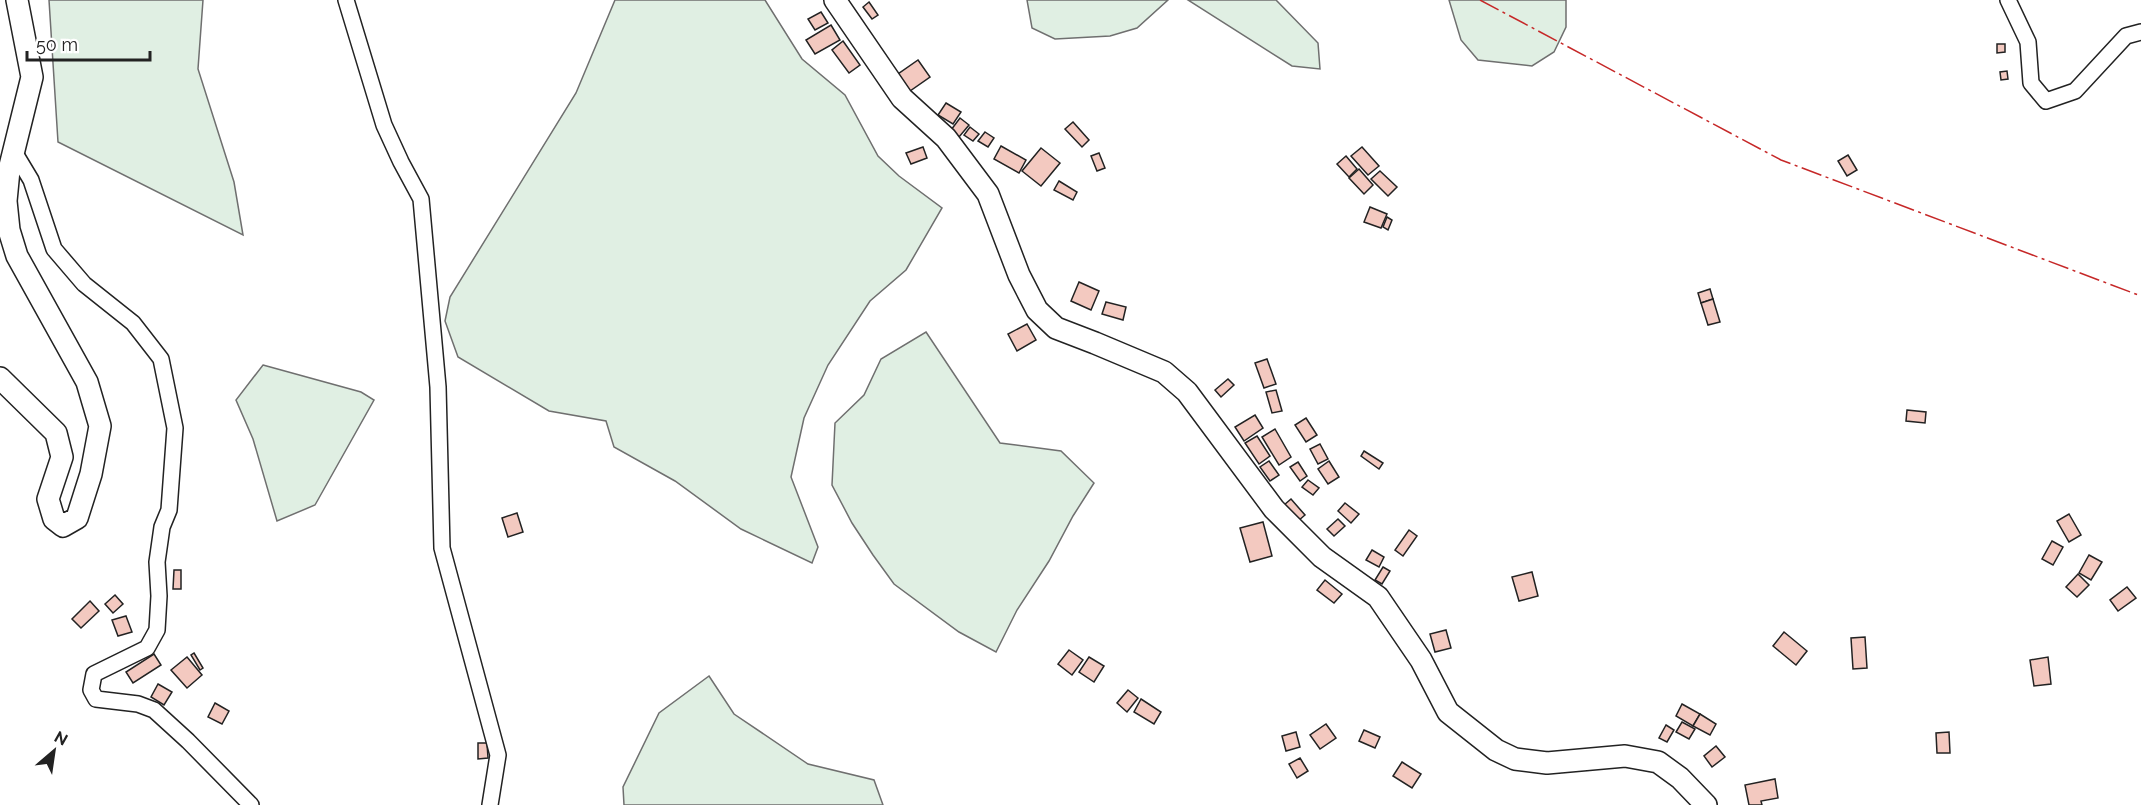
<svg xmlns="http://www.w3.org/2000/svg" width="2141" height="805" viewBox="0 0 2141 805" font-family="Raleway,sans-serif">
<style>
.green{fill:#e0efe3;stroke:#6f6f6f;stroke-width:1.5}
.building{fill:#f3c9c0;stroke:#222;stroke-width:1.5}
.lines{fill:none;stroke-linecap:round;stroke-linejoin:round}
.street-casing{stroke:#222;stroke-width:18}
.secondary-casing{stroke:#222;stroke-width:24}
.street{stroke:#fff;stroke-width:15}
.secondary{stroke:#fff;stroke-width:21}
.power{stroke:#c62828;stroke-width:1.5;stroke-dasharray:21 4.5 3 4.5;stroke-linecap:butt}
</style>
<rect width="100%" height="100%" fill="#fff"/>
<g class="green">
<polygon points="49,0 203,0 198,69 234,182 243,235 58,142"/>
<polygon points="615,0 765,0 802,59 845,95 878,156 899,176 942,208 906,270 870,301 828,365 804,418 791,477 818,547 812,563 741,529 675,481 614,447 606,421 549,411 458,357 445,321 450,297 576,93"/>
<polygon points="1027,0 1168,0 1137,28 1110,36 1055,39 1032,28"/>
<polygon points="1188,0 1276,0 1318,43 1320,69 1292,66"/>
<polygon points="1449,0 1566,0 1566,27 1554,52 1532,66 1478,60 1461,40"/>
<polygon points="926,332 1000,443 1061,451 1094,483 1073,516 1049,561 1017,610 996,652 959,632 894,584 873,555 852,523 832,485 835,423 864,395 881,359"/>
<polygon points="263,365 361,392 374,400 315,505 277,521 253,439 236,400"/>
<polygon points="709,676 734,714 808,764 874,780 883,805 624,805 623,787 659,713"/>
</g>
<g class="building">
<polygon points="869,2 878,15 872,19 863,7"/>
<polygon points="821,12 828,23 815,30 808,19"/>
<polygon points="831,25 840,40 815,54 806,40"/>
<polygon points="843,41 860,65 849,73 832,50"/>
<polygon points="1997,44 2005,44 2005,52 1997,53"/>
<polygon points="918,60 930,77 910,91 898,74"/>
<polygon points="2007,71 2008,79 2001,80 2000,72"/>
<polygon points="946,103 961,112 953,124 938,115"/>
<polygon points="960,118 969,125 959,137 951,130"/>
<polygon points="1073,122 1089,140 1082,147 1065,129"/>
<polygon points="970,127 979,134 973,141 964,135"/>
<polygon points="985,132 994,138 988,147 978,141"/>
<polygon points="1001,146 1026,160 1019,173 994,159"/>
<polygon points="923,147 927,158 911,164 906,153"/>
<polygon points="1362,147 1379,166 1368,175 1351,156"/>
<polygon points="1041,148 1060,163 1041,186 1022,171"/>
<polygon points="1099,153 1105,168 1097,171 1091,156"/>
<polygon points="1848,155 1857,170 1847,176 1838,161"/>
<polygon points="1346,156 1357,169 1349,177 1337,164"/>
<polygon points="1359,169 1373,185 1364,194 1349,178"/>
<polygon points="1380,171 1397,187 1388,196 1371,179"/>
<polygon points="1059,181 1077,192 1073,200 1054,190"/>
<polygon points="1370,207 1387,214 1381,228 1364,222"/>
<polygon points="1387,217 1392,220 1388,230 1383,227"/>
<polygon points="1079,282 1099,291 1091,310 1071,301"/>
<polygon points="1710,289 1713,299 1701,303 1698,293"/>
<polygon points="1713,299 1720,322 1708,325 1701,303"/>
<polygon points="1106,302 1126,307 1123,320 1102,314"/>
<polygon points="1027,324 1036,340 1017,351 1008,334"/>
<polygon points="1267,359 1276,384 1264,388 1255,363"/>
<polygon points="1228,379 1234,385 1221,397 1215,390"/>
<polygon points="1276,390 1282,411 1272,413 1266,392"/>
<polygon points="1907,410 1926,412 1925,423 1906,421"/>
<polygon points="1255,415 1263,428 1244,441 1235,427"/>
<polygon points="1306,418 1317,435 1306,442 1295,425"/>
<polygon points="1275,429 1291,457 1279,465 1262,437"/>
<polygon points="1257,436 1270,456 1259,464 1245,443"/>
<polygon points="1320,444 1328,459 1318,464 1310,449"/>
<polygon points="1364,451 1383,463 1379,469 1361,456"/>
<polygon points="1269,461 1279,475 1270,481 1260,467"/>
<polygon points="1329,461 1339,477 1328,484 1318,469"/>
<polygon points="1298,462 1307,476 1300,481 1290,467"/>
<polygon points="1308,480 1319,488 1313,495 1302,487"/>
<polygon points="1291,499 1305,515 1298,521 1284,505"/>
<polygon points="1345,503 1359,514 1351,523 1338,511"/>
<polygon points="517,513 523,532 508,537 502,518"/>
<polygon points="2069,514 2081,535 2069,542 2057,521"/>
<polygon points="1338,519 1345,526 1334,536 1327,529"/>
<polygon points="1263,522 1272,556 1250,562 1240,528"/>
<polygon points="1409,530 1417,536 1403,556 1395,550"/>
<polygon points="2052,541 2063,547 2053,565 2042,559"/>
<polygon points="1372,550 1384,557 1379,567 1366,560"/>
<polygon points="2089,555 2102,562 2091,580 2079,573"/>
<polygon points="1383,567 1390,571 1382,584 1375,580"/>
<polygon points="174,570 181,570 181,589 173,589"/>
<polygon points="1532,572 1538,596 1519,601 1512,577"/>
<polygon points="2078,574 2089,585 2077,597 2066,587"/>
<polygon points="1325,580 1342,594 1334,603 1317,590"/>
<polygon points="2127,587 2136,598 2118,611 2110,600"/>
<polygon points="115,595 123,604 113,613 105,604"/>
<polygon points="90,601 99,611 81,628 72,619"/>
<polygon points="126,616 132,632 118,636 112,620"/>
<polygon points="1446,630 1451,648 1435,652 1430,634"/>
<polygon points="1784,632 1807,651 1796,665 1773,646"/>
<polygon points="1865,637 1867,668 1853,669 1851,638"/>
<polygon points="1069,650 1083,660 1072,675 1058,664"/>
<polygon points="194,653 203,668 200,670 191,655"/>
<polygon points="154,654 161,665 133,683 126,672"/>
<polygon points="187,657 202,675 187,688 171,670"/>
<polygon points="1089,657 1104,666 1094,682 1079,672"/>
<polygon points="2048,657 2051,684 2034,686 2030,660"/>
<polygon points="158,684 172,692 164,705 151,697"/>
<polygon points="1128,690 1138,698 1127,712 1117,703"/>
<polygon points="1141,699 1161,712 1154,724 1134,712"/>
<polygon points="215,703 229,711 222,724 208,717"/>
<polygon points="1682,704 1700,714 1693,726 1676,716"/>
<polygon points="1700,714 1716,724 1710,735 1693,726"/>
<polygon points="1682,722 1695,729 1689,739 1676,732"/>
<polygon points="1326,724 1336,738 1320,749 1310,735"/>
<polygon points="1666,725 1674,730 1667,742 1659,738"/>
<polygon points="1364,730 1380,737 1375,748 1359,741"/>
<polygon points="1296,732 1300,747 1286,751 1282,736"/>
<polygon points="1949,732 1950,753 1937,753 1936,733"/>
<polygon points="478,743 487,743 488,758 478,759"/>
<polygon points="1716,746 1725,757 1712,767 1704,756"/>
<polygon points="1300,758 1308,771 1297,778 1289,764"/>
<polygon points="1402,762 1421,774 1412,788 1393,776"/>
<polygon points="1775,779 1778,798 1761,801 1762,805 1749,805 1745,785"/>
</g>
<g class="lines">
<g class="street-casing">
<g id="street">
<polyline points="346,0 384,125 401,162 421,199 438,387 442,548 498,755 490,805"/>
<polyline points="2008,0 2028,42 2031,83 2046,101 2075,91 2126,36 2141,32"/>
<polyline points="13,150 31,180 54,249 84,284 133,323 161,359 175,428 169,510 162,527 157,562 159,596 157,630 147,648 94,674 91,690 96,699 138,704 154,710 188,741 251,805"/>
</g>
</g>
<g class="secondary-casing">
<g id="secondary">
<polyline points="835,0 902,98 946,138 988,194 1019,275 1037,310 1056,328 1095,343 1164,372 1187,392 1274,509 1322,557 1378,597 1421,660 1448,712 1496,750 1515,759 1547,763 1625,756 1658,762 1680,778 1706,805"/>
<polyline points="0,378 56,433 62,457 48,499 54,519 63,526 77,518 91,474 100,426 87,382 17,256 9,230 6,201 9,170 32,77 17,0"/>
</g>
</g>
<use href="#street" class="street"/>
<use href="#secondary" class="secondary"/>
<polyline class="power" points="1480,0 1781,160 2141,296"/>
</g>
<g transform="translate(54 751) rotate(29)" stroke="#ffffff" stroke-width="4.5" paint-order="stroke">
<path d="M0-4.5L10 22L0 15L-10 22Z" fill="#222222"/>
<text y="-9" font-size="16" font-weight="bold" text-anchor="middle" fill="#222222">N</text>
</g>
<path d="M27 51v9h123v-9" fill="none" stroke="#222222" stroke-width="3"/>
<text x="36" y="51" font-size="18" fill="#222222" stroke="#ffffff" stroke-width="4.5" paint-order="stroke">50 m</text>
</svg>
